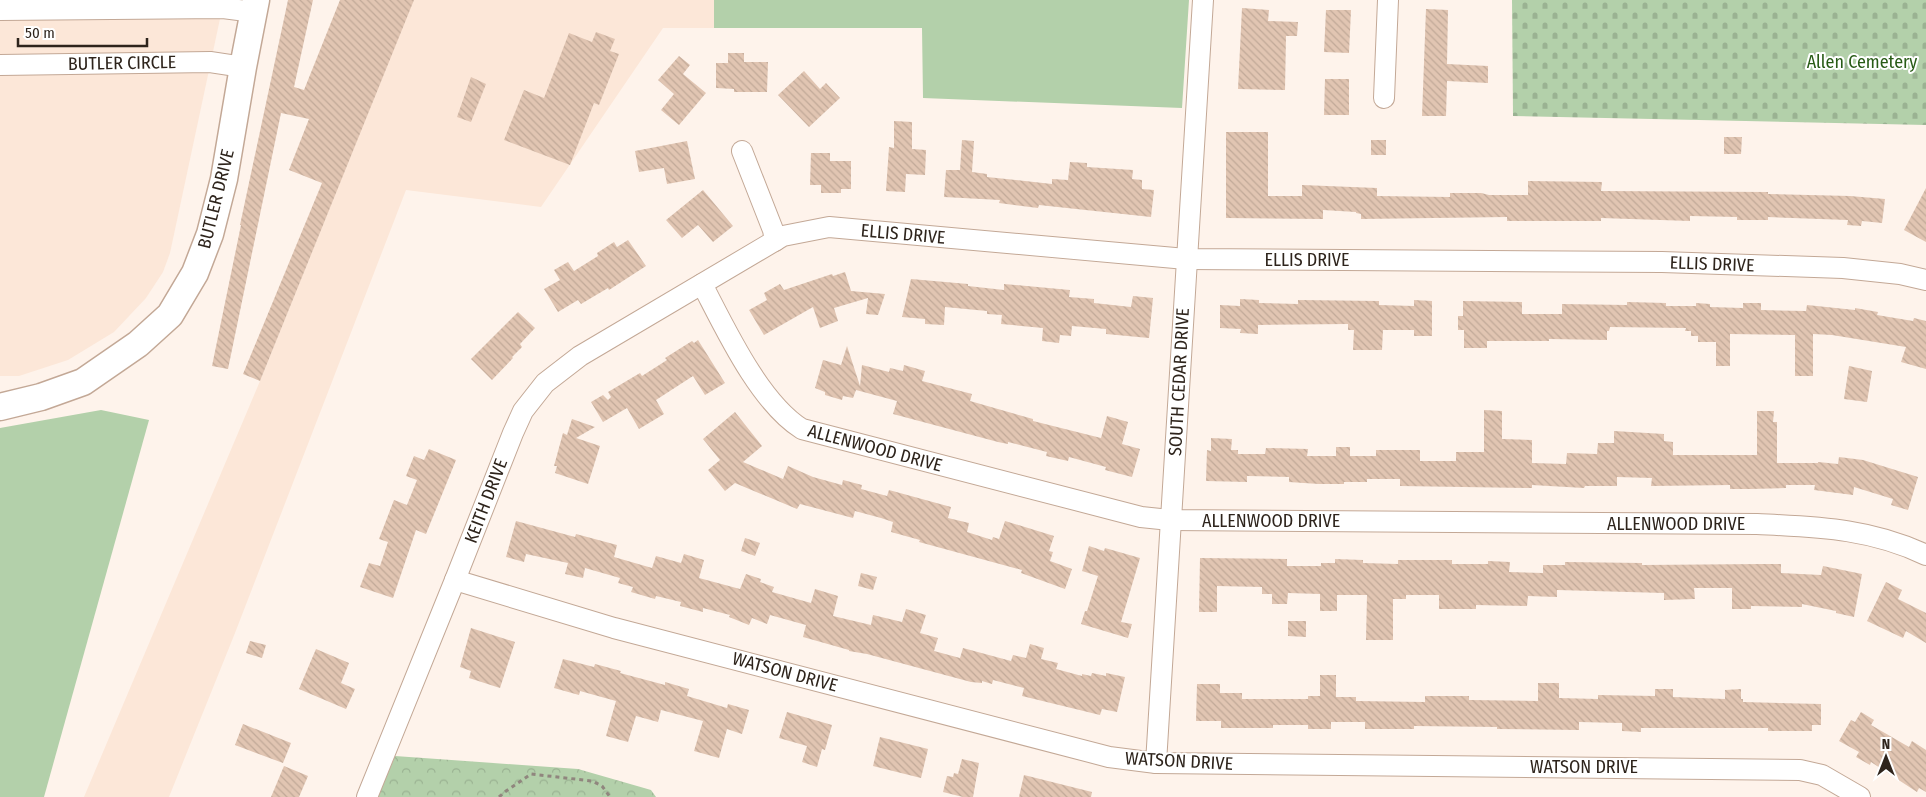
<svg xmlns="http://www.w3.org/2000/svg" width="1926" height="797" viewBox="0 0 1926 797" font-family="'Fira Sans Condensed',sans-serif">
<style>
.built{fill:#fce7d8}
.grass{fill:#b3d0aa}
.forest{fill:url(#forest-crowns)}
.cemetery{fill:url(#cemetery-stones)}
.building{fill:url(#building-back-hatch)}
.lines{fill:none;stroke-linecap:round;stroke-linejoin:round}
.minor-casing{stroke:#c3a896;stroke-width:22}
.tertiary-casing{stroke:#c3a896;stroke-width:29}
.path{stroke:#90867e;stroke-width:3;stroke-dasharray:4 4;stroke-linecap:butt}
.minor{stroke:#fff;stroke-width:20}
.tertiary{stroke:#fff;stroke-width:26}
.labels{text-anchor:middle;stroke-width:4;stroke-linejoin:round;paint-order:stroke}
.park-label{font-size:18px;fill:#285b16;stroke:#fff}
.street-label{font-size:18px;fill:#2e241c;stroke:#fff}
</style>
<defs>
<pattern id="forest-crowns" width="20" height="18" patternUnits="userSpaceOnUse" patternTransform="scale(1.25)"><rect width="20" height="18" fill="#b3d0aa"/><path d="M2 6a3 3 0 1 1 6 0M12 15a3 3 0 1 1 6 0" fill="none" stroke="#9ab292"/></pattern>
<pattern id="cemetery-stones" width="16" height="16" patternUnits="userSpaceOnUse" patternTransform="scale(1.25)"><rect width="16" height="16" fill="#b3d0aa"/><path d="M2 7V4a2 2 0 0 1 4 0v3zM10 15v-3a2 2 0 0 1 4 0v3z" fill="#9ab292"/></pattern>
<pattern id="building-back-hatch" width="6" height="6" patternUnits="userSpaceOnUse" patternTransform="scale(1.25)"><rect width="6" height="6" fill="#e1c5b2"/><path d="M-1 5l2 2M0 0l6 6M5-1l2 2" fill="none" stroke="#c1a998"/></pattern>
</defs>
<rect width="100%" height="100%" fill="#fef3eb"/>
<g class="built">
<polygon points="0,0 224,0 170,253 163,272 146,298 114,332 68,360 19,376 0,376"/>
<polygon points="413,0 714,0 714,28 663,28 541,207 406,190 235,633 169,797 84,797 260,381"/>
</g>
<g class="grass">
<polygon points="714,0 1189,0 1182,108 923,98 922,28 714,28"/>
<polygon points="101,410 149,420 44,797 0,797 0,428"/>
</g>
<polygon class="forest" points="395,756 578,769 651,790 656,797 378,797"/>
<polygon class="cemetery" points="1512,0 1926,0 1926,125 1513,116"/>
<g class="building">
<polygon points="288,0 313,0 294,87 304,90 340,0 414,0 260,381 243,374 322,183 289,170 309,119 281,113 228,369 212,366 241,225 240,225"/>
<polygon points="1242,8 1269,10 1268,21 1298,22 1297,36 1286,36 1285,90 1238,89"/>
<polygon points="1426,9 1448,10 1447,64 1488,66 1488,83 1447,81 1446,116 1422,116"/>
<polygon points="1326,10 1351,10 1349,53 1324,52"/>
<polygon points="596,32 615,39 610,51 619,54 599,105 594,103 570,165 504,140 524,90 544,98 569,33 592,42"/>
<polygon points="728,53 744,53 744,62 768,62 767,92 734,92 734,89 716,88 716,63 728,63"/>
<polygon points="679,56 690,65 683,74 706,93 679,125 661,110 674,94 658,80"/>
<polygon points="804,71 820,89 826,83 840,98 809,127 778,95"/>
<polygon points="471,77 486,84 471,122 457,117"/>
<polygon points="1325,79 1349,79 1349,115 1324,115"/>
<polygon points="894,121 912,122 912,149 926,150 925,175 906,174 905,192 886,191 889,147 894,148"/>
<polygon points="1226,132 1268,132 1268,196 1302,196 1302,185 1377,188 1377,196 1450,197 1450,193 1481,193 1489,195 1528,195 1528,181 1602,182 1601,191 1768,192 1768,194 1850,196 1885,199 1882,223 1862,221 1861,226 1847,225 1848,220 1768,217 1768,220 1737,220 1737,217 1690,216 1690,221 1601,218 1601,221 1507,221 1507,217 1361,219 1361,214 1356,213 1356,212 1323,210 1323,219 1226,218"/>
<polygon points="1724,137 1742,137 1741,154 1724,154"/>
<polygon points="962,140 974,141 972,172 987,174 987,177 1052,184 1052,179 1068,180 1070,162 1087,163 1087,167 1133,170 1132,179 1142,180 1142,189 1154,190 1151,217 1039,205 1038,208 999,203 1000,200 944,197 946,170 960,170"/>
<rect x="1371" y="140" width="15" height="15"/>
<polygon points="687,141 695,179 667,184 664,168 639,172 635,151"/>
<polygon points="811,153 830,153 830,161 851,161 851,189 841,189 841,193 821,193 821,185 810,185"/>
<polygon points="1926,188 1926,242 1904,230"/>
<polygon points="703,190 733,226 713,242 698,225 682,238 666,220"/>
<polygon points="628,240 646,266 609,290 608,288 581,304 578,300 558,312 544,289 560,280 554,270 568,262 574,271 598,256 597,253 614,242 617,247"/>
<polygon points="845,272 851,291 885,294 878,315 866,314 868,298 834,308 838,321 820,328 813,307 764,335 749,310 767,300 764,293 780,284 784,290 832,274 833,276"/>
<polygon points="911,279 968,284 968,286 1004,290 1004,284 1070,290 1069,297 1094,299 1094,303 1131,307 1133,296 1153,298 1149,338 1106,334 1106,329 1072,326 1071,336 1060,335 1059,343 1042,341 1043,328 1001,324 1002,315 987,314 987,311 945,307 944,325 925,324 925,319 902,317"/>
<polygon points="1240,299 1259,300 1259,303 1298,304 1298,300 1379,301 1379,305 1414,306 1414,300 1432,301 1432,336 1414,336 1414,330 1383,330 1382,350 1353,350 1354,330 1348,330 1348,324 1258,325 1258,334 1240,333 1241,329 1220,328 1220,305 1240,306"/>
<polygon points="1463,301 1522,302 1522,314 1562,314 1562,304 1627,305 1627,302 1666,303 1666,306 1696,306 1696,303 1710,304 1710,307 1743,308 1743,303 1761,303 1761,310 1806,311 1807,305 1855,310 1855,308 1878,312 1877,315 1913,321 1914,318 1926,321 1926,369 1901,362 1906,347 1832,335 1813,334 1813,376 1795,376 1795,335 1730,334 1730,366 1716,366 1716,342 1698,342 1698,336 1691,336 1691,331 1685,331 1686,328 1610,327 1609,331 1607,331 1607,340 1549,339 1549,341 1487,341 1487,348 1464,348 1464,330 1458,330 1458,316 1463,316"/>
<polygon points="518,312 535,328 520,344 522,347 512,357 513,358 492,380 471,359"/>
<polygon points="698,340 725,383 705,395 693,376 656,400 664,414 639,429 627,408 603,422 591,402 603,395 608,400 611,397 608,392 640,373 642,376 667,360 665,358 692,341 694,343"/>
<polygon points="847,346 860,386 862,365 889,372 890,368 903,371 904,365 925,371 922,381 972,394 970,401 1033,419 1033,421 1101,438 1107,416 1128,422 1122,444 1140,449 1132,477 1105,470 1106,467 1069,457 1068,461 1046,456 1047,452 1008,442 1008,444 998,442 893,414 897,401 856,390 853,398 843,396 842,400 825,395 825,392 815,388 823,360 841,365"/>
<polygon points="1849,366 1872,371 1867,402 1844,399"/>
<polygon points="1484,410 1502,411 1502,439 1532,440 1532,463 1566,464 1567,453 1597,454 1598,443 1614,443 1614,431 1664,434 1664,441 1673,442 1673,455 1757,455 1757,411 1774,411 1773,422 1777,422 1777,463 1818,463 1818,462 1838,464 1839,457 1863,460 1918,477 1908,510 1891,505 1893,499 1854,487 1853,495 1814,490 1815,485 1786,485 1786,488 1750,489 1730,489 1730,485 1651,486 1652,478 1617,477 1617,486 1585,486 1584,488 1532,485 1532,488 1400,486 1400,479 1367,479 1367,482 1344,482 1344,484 1319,484 1289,482 1289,477 1247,476 1247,482 1206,481 1207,450 1211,451 1211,438 1232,439 1231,450 1238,450 1238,454 1265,454 1266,448 1308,449 1307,456 1336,456 1336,447 1350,447 1350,456 1376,456 1376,450 1420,450 1420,461 1456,461 1456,452 1484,452"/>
<polygon points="735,412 762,446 743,462 783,479 788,466 813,477 842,485 843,480 862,485 861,489 887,496 889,490 951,507 948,518 969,523 967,532 992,540 993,537 999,539 1005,521 1054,536 1049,551 1053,552 1050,561 1072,569 1065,589 1021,573 1022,570 919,542 920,540 891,532 893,522 881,518 855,511 853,518 800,504 797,509 735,483 725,491 708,470 720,460 703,439"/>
<polygon points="572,419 595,427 576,438 600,446 588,484 555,473 557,466 554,466 563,433 567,435"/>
<polygon points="429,449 456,460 426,534 416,530 393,598 360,587 369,563 380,566 388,542 379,539 394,500 407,505 417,480 406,476 414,456 424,460"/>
<polygon points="516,521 575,537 576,534 617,545 614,557 652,568 656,556 681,563 684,554 704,560 699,578 740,589 746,574 761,579 760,582 774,587 772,592 811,603 815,589 838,596 833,616 871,625 873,615 902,622 906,609 926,615 920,633 938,638 934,651 960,658 963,648 1011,661 1013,655 1026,658 1030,644 1044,648 1041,659 1058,663 1056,669 1082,676 1082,674 1091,676 1092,673 1106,676 1106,673 1125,677 1117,712 1102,709 1100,715 1022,696 1024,688 993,680 992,684 982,681 982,683 971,682 867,654 849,651 849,650 803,637 806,625 770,615 767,624 752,618 749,625 729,617 730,615 703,608 703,612 680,606 681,602 656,596 655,599 631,592 633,587 618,583 620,578 585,568 583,578 565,574 568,563 526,554 524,562 506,557"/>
<polygon points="745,538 760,543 755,556 741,551"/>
<polygon points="1089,546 1104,551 1105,548 1140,558 1121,622 1132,624 1128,638 1081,624 1085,611 1087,611 1098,576 1082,571"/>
<polygon points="1200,558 1287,559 1287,566 1321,566 1321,563 1335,563 1335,559 1363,560 1363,563 1398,564 1398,560 1452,560 1452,564 1488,564 1488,561 1510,562 1509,572 1543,573 1543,565 1565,565 1565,562 1642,563 1642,565 1762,564 1781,564 1781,573 1821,575 1823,566 1862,574 1854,617 1836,613 1836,611 1802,604 1802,607 1751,606 1751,609 1732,609 1732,588 1694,588 1695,599 1664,600 1664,593 1557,590 1557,597 1528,596 1527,606 1476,605 1476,609 1439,609 1439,595 1406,595 1406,599 1393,599 1393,640 1366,640 1367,595 1337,595 1337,611 1320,611 1320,594 1288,593 1287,604 1272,604 1272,594 1262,594 1262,587 1217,586 1217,612 1199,612"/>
<polygon points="861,573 877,577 873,590 858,586"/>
<polygon points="1886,582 1902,590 1898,599 1926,613 1926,643 1906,631 1903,638 1867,621"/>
<polygon points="1288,621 1306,621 1306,637 1288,636"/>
<polygon points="471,628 515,642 500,688 469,678 471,671 460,667"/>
<polygon points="250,641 266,645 262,658 246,653"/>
<polygon points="316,649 349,663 341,683 355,689 346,709 299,689"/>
<polygon points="563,659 594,667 595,664 621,671 620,673 665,685 665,682 689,689 687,696 727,708 728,704 749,710 742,734 727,729 719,758 694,751 703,721 661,710 658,722 636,716 628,742 606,736 616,701 580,691 579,695 554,688"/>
<polygon points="1320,675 1336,675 1336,697 1356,697 1356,701 1425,702 1425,696 1469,696 1469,700 1538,701 1538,683 1559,683 1559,698 1598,699 1598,695 1655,696 1655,689 1673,689 1673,697 1725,699 1725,690 1741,689 1741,699 1743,699 1743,702 1821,704 1821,725 1812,725 1812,731 1768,731 1768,728 1641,728 1641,732 1622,731 1622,723 1579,722 1579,730 1497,729 1497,727 1414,726 1414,729 1365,729 1365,722 1331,722 1331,729 1308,729 1308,725 1273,725 1273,728 1221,728 1221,721 1196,721 1197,684 1220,684 1220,693 1242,693 1242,699 1308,699 1308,696 1320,696"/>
<polygon points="787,712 832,725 825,750 822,749 817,767 802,762 807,746 779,738"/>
<polygon points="1861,712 1874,720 1871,725 1909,747 1912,741 1926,750 1926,792 1919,788 1917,792 1871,762 1870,765 1856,757 1859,752 1839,741 1851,720 1855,722"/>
<polygon points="243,724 291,743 283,763 235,745"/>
<polygon points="880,737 928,749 921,778 873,766"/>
<polygon points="962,759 979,763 973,797 963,797 943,792 947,776 953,777 954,773 958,774"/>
<polygon points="284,766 308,776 299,797 271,797"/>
<polygon points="1024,775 1092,792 1091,797 1019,797"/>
</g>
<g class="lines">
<g class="minor-casing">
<g id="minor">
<polyline points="0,10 223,8 254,12"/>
<polyline points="0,65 210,62 243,67"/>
<polyline points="1384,98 1388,0"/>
<polyline points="742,151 773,230 775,241"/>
<path d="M 702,284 C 725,328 759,402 802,429 L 1141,517 L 1170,520 L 1757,524 C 1817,527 1870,528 1926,555"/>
<polyline points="455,580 614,628 1109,757 1156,763 1800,770 1822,775 1860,797"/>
<polyline points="1156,763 1203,0"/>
<polyline points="367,797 455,580 513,433 523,411 545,383 580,356 783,236 829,227 1186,259 1662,262 1843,268 1900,274 1926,280"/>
</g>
</g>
<g class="tertiary-casing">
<polyline id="tertiary" points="0,407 41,397 83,382 138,344 170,315 195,273 210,234 224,179 243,67 256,0"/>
</g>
<polyline class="path" points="499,797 506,791 531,774 592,781 602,786 610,797"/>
<use href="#minor" class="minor"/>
<use href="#tertiary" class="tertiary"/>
</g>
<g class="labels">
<g class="park-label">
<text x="1862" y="68">Allen Cemetery</text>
</g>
<g class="street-label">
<text transform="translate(122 63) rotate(-1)" y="6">BUTLER CIRCLE</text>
<text transform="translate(216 199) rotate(-76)" y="6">BUTLER DRIVE</text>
<text transform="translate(903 234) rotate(5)" y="6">ELLIS DRIVE</text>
<text x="1307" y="266">ELLIS DRIVE</text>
<text transform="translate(1712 264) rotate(2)" y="6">ELLIS DRIVE</text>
<text transform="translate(1179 382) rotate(-87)" y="6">SOUTH CEDAR DRIVE</text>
<text transform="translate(875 448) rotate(15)" y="6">ALLENWOOD DRIVE</text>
<text transform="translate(486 501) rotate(-69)" y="6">KEITH DRIVE</text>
<text x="1271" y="527">ALLENWOOD DRIVE</text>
<text x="1676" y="530">ALLENWOOD DRIVE</text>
<text transform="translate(785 672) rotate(15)" y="6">WATSON DRIVE</text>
<text transform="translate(1179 761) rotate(3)" y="6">WATSON DRIVE</text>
<text x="1584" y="773">WATSON DRIVE</text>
</g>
</g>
<g transform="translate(1886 757)" stroke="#ffffff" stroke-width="4" paint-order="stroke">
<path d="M0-4L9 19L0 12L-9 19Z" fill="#2e241c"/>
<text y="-8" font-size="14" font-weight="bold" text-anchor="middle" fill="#2e241c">N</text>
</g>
<path d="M18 38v8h129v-8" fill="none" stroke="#2e241c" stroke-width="2.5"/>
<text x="25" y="38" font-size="15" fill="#2e241c" stroke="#ffffff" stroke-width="4" paint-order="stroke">50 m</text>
</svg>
